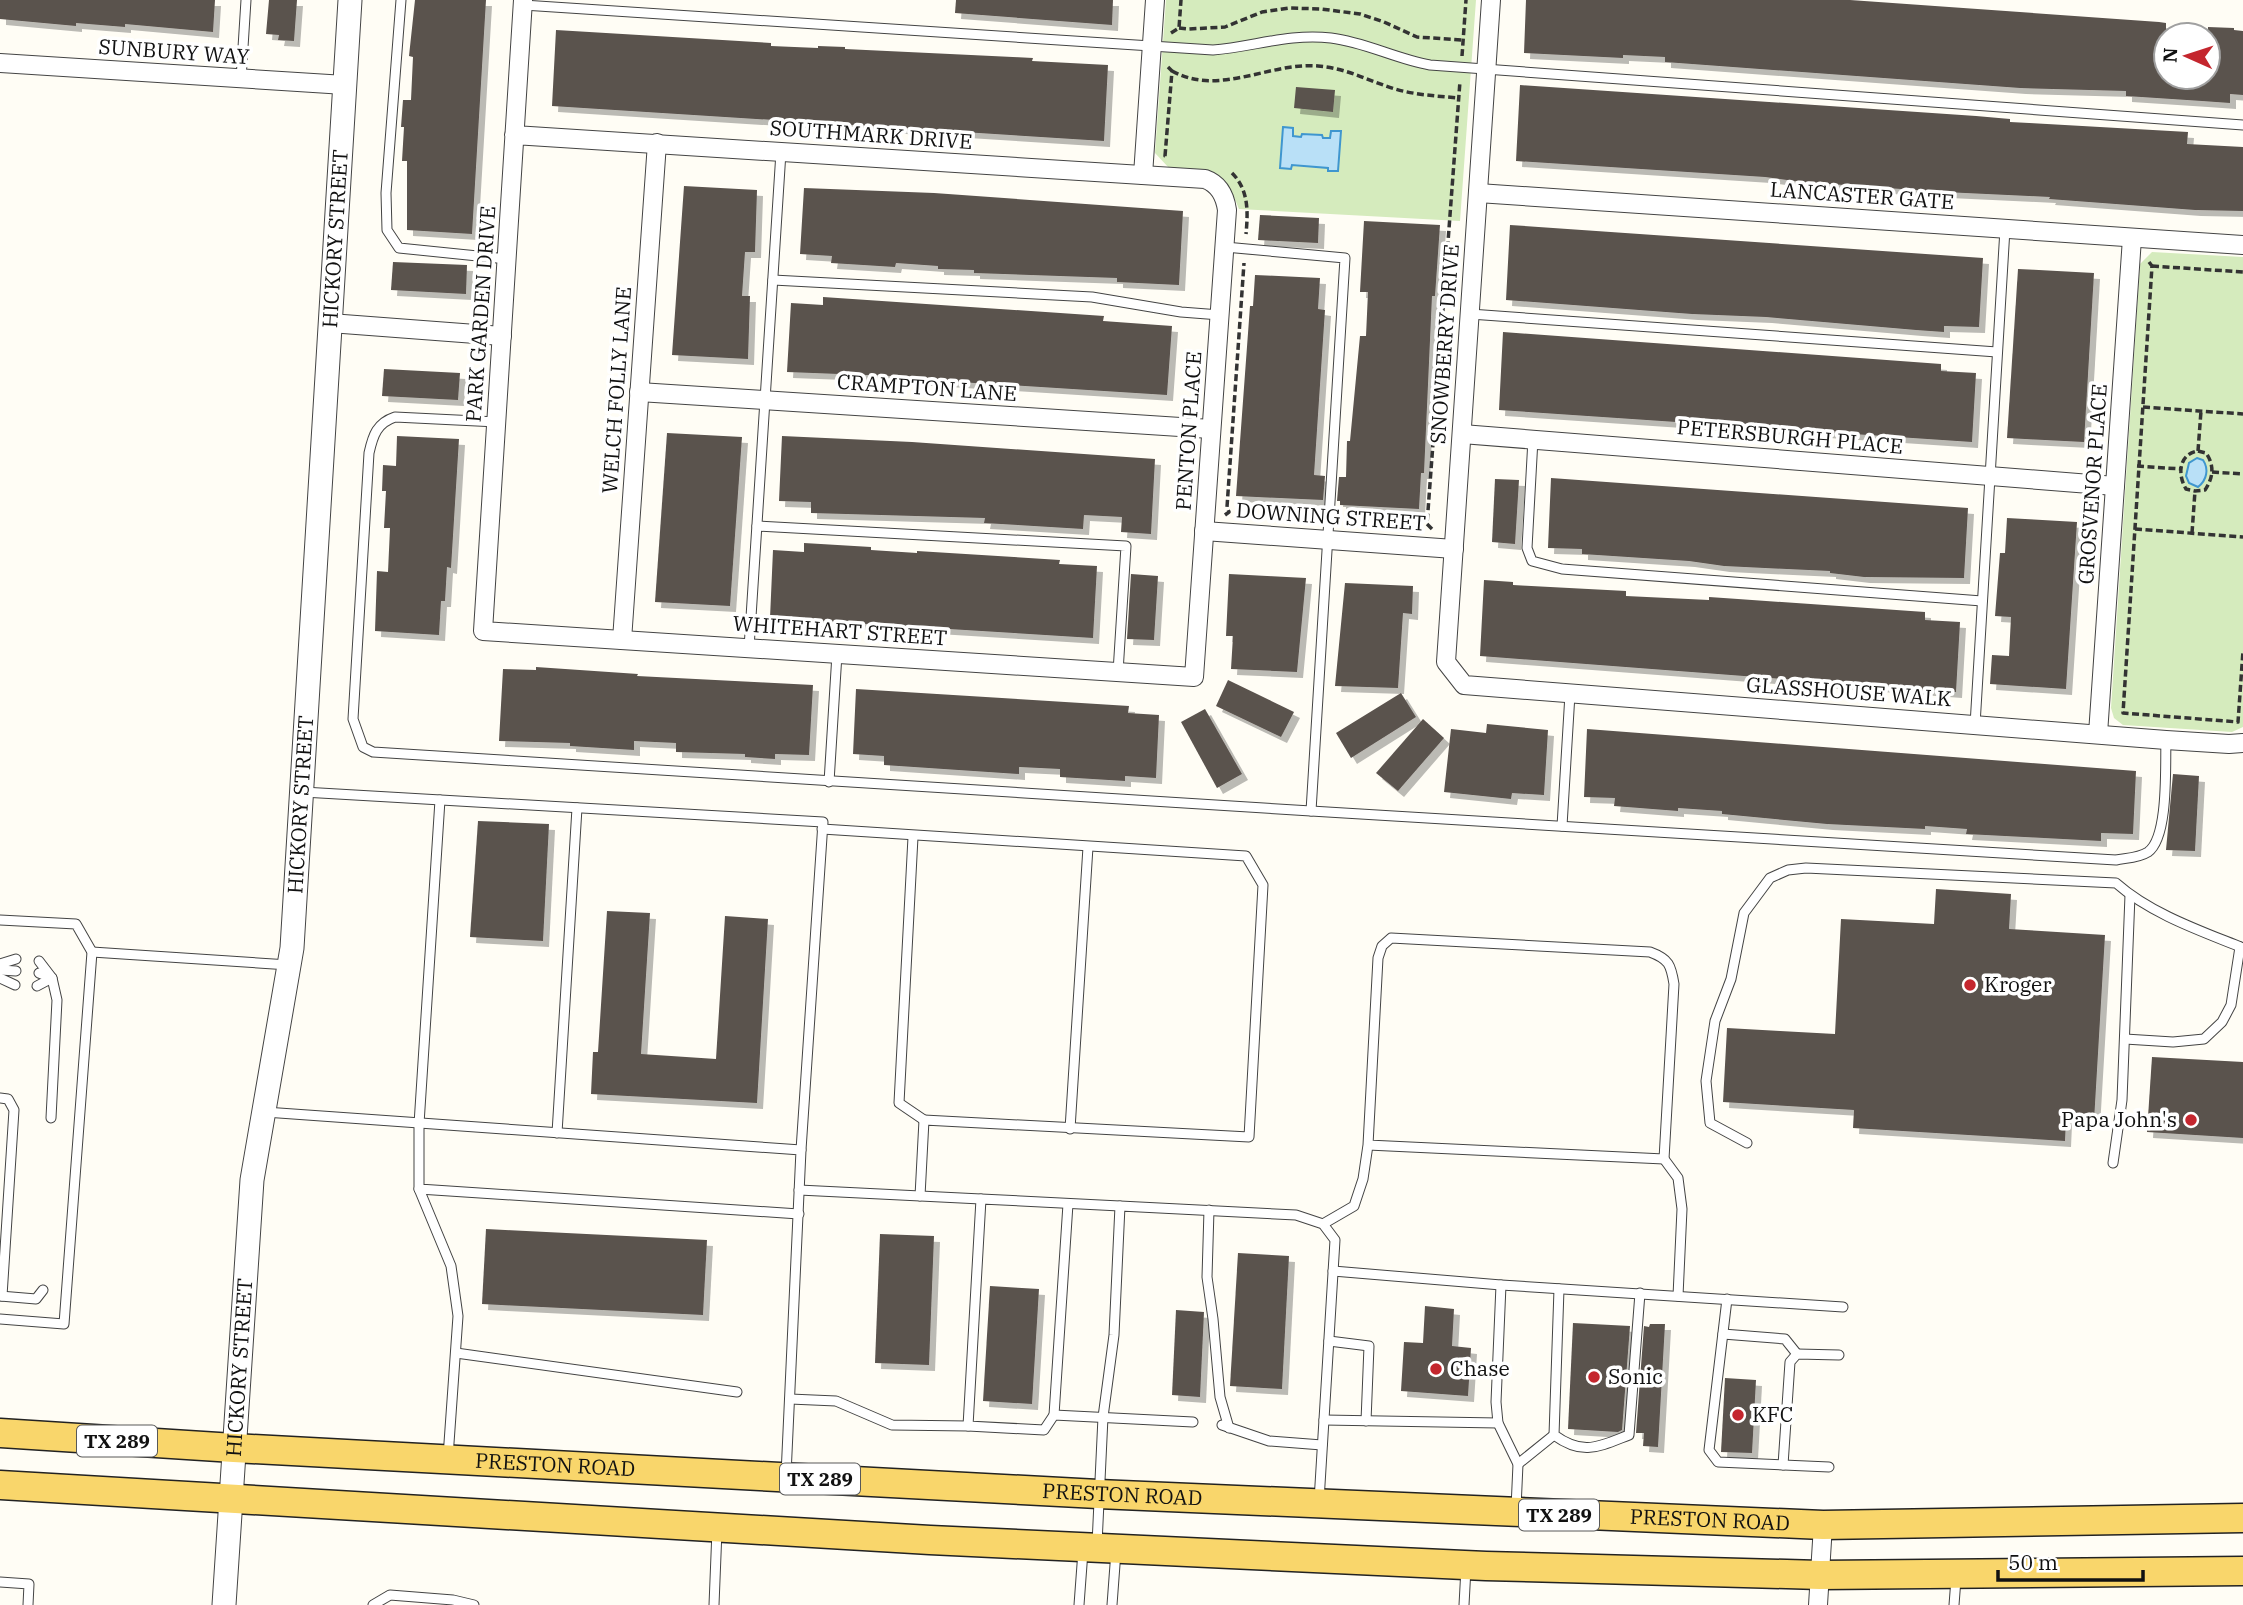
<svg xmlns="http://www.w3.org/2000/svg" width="2243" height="1605" viewBox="0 0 2243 1605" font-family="'IBM Plex Serif',serif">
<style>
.green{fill:#d5ebbd}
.water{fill:#b9e0f7;stroke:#3f96cf;stroke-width:2}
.building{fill:#5a524d;filter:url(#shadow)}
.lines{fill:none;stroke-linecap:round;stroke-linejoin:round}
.service-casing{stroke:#444;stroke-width:11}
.minor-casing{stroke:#444;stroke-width:20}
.tertiary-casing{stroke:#444;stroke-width:25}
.primary-casing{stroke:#222;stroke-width:31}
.path{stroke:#333;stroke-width:3.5;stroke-dasharray:7 3.5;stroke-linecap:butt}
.service{stroke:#fff;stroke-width:9}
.minor{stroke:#fff;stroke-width:18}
.tertiary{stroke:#fff;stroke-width:23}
.primary{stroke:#f9d66b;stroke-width:28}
.poi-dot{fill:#c4262e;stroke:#fff;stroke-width:2.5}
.labels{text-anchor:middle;stroke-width:7;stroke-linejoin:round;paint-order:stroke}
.shield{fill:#fff;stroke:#585858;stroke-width:2}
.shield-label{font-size:19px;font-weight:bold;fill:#111}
.street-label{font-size:21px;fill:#111;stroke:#fff}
.poi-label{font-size:21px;fill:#111;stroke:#fff;text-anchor:start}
</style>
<defs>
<filter id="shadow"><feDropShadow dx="6" dy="6" stdDeviation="0" flood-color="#0004"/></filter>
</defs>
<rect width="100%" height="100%" fill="#fffdf5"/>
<g class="green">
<path d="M 1166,0 L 1476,0 L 1460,221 L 1239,209 C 1225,170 1205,171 1169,168 L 1155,153 Z"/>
<polygon points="2152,252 2243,257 2243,727 2232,732 2123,725 2114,718 2111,708 2140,264"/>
</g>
<g class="water">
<polygon points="1283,127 1293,128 1293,136 1301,137 1302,134 1322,135 1323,138 1330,138 1331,131 1341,131 1338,171 1328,171 1328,168 1292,165 1291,169 1280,168"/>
<path d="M 2197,458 L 2203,460 C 2209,469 2207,480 2198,487 L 2189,483 L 2186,476 L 2189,463 Z"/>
</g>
<g class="building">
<polygon points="0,0 215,0 213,32 125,24 125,27 76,23 76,26 0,19"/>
<polygon points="269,0 297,0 294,41 278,40 279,35 266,34"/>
<polygon points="415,0 486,0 472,234 407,230 407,161 402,161 404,127 401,127 403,100 411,100 413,57 409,56"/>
<polygon points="956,0 1113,0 1112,25 955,13"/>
<polygon points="1526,0 1850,0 2159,22 2166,23 2166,77 2208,77 2208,27 2234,28 2234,30 2243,31 2243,95 2230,94 2230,103 2202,101 2126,96 2126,91 2020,88 1665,62 1665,57 1623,55 1623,58 1524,53"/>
<polygon points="556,30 771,43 771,46 818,48 818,46 845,47 845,49 1033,58 1032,61 1108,65 1104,141 552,106"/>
<polygon points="1520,85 1976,116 2010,119 2010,122 2188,132 2187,144 2243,147 2243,211 2195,210 2049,199 2050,197 1944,192 1801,182 1765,177 1516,161"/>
<polygon points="1296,87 1335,90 1333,112 1294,108"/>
<polygon points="684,186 757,190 755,252 745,252 742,296 750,296 748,359 672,355"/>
<polygon points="804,188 934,193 1183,211 1179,285 1117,282 1117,278 974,273 974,270 938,269 938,266 896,263 895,267 831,263 832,256 800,254"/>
<polygon points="1260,215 1319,218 1318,243 1258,240"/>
<polygon points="1364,221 1440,225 1435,296 1432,296 1424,473 1421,473 1419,509 1340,505 1340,501 1337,501 1339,477 1346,477 1347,441 1350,441 1360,336 1366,336 1368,292 1360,292"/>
<polygon points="1510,225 1983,258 1979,327 1944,326 1944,332 1916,330 1766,317 1692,314 1506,300"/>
<polygon points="393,262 467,265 466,294 391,290"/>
<polygon points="2018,269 2094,273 2084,442 2007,438"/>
<polygon points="1255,275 1320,278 1318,309 1325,310 1314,475 1325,476 1323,500 1236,496 1250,306 1253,306"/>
<polygon points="823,297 1104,316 1103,321 1172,326 1167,395 928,380 891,376 787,372 791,303 823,305"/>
<polygon points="1503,332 1941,364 1941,371 1976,373 1972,442 1499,410"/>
<polygon points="384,369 460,373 458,400 382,396"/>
<polygon points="667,433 742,437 730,606 655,602"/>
<polygon points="397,436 459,439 451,568 447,567 445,601 441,601 439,635 375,631 377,571 388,572 390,528 384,528 386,491 382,491 383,465 396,466"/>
<polygon points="782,436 912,442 1155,459 1151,534 1121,532 1122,517 1084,515 1083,529 984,523 985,518 811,513 811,502 779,501"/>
<polygon points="1551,478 1968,508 1964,578 1864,577 1830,573 1830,571 1724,566 1689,561 1582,554 1582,549 1548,548"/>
<polygon points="1495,479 1519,480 1515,544 1492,542"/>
<polygon points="2007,518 2077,522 2066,689 1990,684 1992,655 2009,656 2011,617 1995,616 2000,553 2005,553"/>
<polygon points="804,543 871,547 871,550 917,553 917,551 1060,560 1059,564 1097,566 1093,638 770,618 773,550 804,552"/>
<polygon points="1131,574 1158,576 1154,640 1127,639"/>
<polygon points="1229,574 1306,578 1297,672 1231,669 1233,636 1226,636"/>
<polygon points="1484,580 1513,582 1513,585 1626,591 1626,596 1709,600 1709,597 1738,599 1925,612 1925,620 1960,622 1956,692 1480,656"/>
<polygon points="1345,583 1413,586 1412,614 1403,613 1398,688 1335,686"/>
<polygon points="536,667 638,674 637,676 813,685 809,755 775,754 775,759 745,757 745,754 676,752 676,743 634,741 634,750 570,746 570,743 499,741 503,669 536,670"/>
<polygon points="1228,680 1294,712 1281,737 1216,706"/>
<polygon points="856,689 1129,706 1128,713 1159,715 1156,778 1125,776 1125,781 1060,777 1060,769 1019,767 1019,774 884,765 884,756 853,754"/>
<polygon points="1401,693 1416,717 1351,758 1336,733"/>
<polygon points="1205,709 1242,774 1217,788 1181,722"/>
<polygon points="1423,719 1444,738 1398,791 1376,773"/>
<polygon points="1487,724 1548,730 1544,795 1512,793 1511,799 1444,792 1451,729 1486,733"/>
<polygon points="1587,729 2136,771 2133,834 2101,833 2101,841 1966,834 1967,829 1925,826 1925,829 1827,824 1722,814 1722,811 1678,808 1678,811 1614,806 1615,798 1584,797"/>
<polygon points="2173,774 2199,776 2195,851 2166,850"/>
<polygon points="478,821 549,824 543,941 470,937"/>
<polygon points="1936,889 2011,894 2009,929 2105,935 2094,1121 2066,1119 2065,1141 1853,1128 1854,1110 1723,1102 1727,1028 1835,1034 1841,919 1934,924"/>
<polygon points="607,911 650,913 641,1054 716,1059 725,916 768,919 757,1103 591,1094 593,1052 598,1052"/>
<polygon points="2152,1057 2243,1062 2243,1138 2147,1132"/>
<polygon points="486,1229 707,1240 703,1315 482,1304"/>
<polygon points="880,1234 934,1236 929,1365 875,1363"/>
<polygon points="1238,1253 1289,1256 1282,1389 1230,1386"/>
<polygon points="990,1286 1039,1289 1032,1404 983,1401"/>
<polygon points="1425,1306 1454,1309 1452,1346 1471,1348 1468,1396 1401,1391 1404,1342 1423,1343"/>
<polygon points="1176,1310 1204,1312 1200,1397 1172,1395"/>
<polygon points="1573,1323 1630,1326 1622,1430 1618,1432 1568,1429"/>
<polygon points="1650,1324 1665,1324 1658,1447 1643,1446 1644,1433 1636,1433 1644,1326 1649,1327"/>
<polygon points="1725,1378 1756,1380 1752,1453 1721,1452"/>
</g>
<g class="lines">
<g class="service-casing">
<g id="service">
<polyline points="401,0 386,193 387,230 399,248 507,259"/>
<path d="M 523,5 L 1213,50 C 1253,47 1289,33 1331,38 C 1365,42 1396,59 1430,65 L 2243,125"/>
<polyline points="241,79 246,0"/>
<polyline points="773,280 1092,297 1181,312 1220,315"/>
<polyline points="1470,314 1997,352"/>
<path d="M 497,422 L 395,417 C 377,423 373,435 369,453 L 353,719 L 363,747 L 373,752 L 1311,811 L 1345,258 L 1225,247"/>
<polyline points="1533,439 1527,548 1532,561 1562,569 1982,601"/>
<polyline points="757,526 1126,546 1118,672"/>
<polyline points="749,648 781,152"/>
<polyline points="1975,725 2005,229"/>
<polyline points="829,782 837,654"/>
<polyline points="303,792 823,822 801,1150"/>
<polyline points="440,800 419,1124 419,1189 799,1214"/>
<path d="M 1311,811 L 2116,860 C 2126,858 2139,858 2148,852 C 2169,837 2165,765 2166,740"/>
<polyline points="1562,826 1570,694"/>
<polyline points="822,829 1246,856 1263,885 1249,1137 924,1120 920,1196"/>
<polyline points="913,837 899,1103 924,1120"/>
<polyline points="0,920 76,924 92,952 64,1324 0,1319"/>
<polyline points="92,952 289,965"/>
<polyline points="0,964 16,959"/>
<polyline points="0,970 16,971"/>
<polyline points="39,973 52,978 57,1000 51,1118"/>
<polyline points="0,978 15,985"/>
<polyline points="37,986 52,978 39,961"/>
<polyline points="2125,1039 2173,1042 2204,1039 2222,1022 2231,1005 2240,947"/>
<polyline points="0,1098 8,1099 14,1110 2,1296"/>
<polyline points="265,1112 801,1150 786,1475"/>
<polyline points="1070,1129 1088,847"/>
<polyline points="557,1133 577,808"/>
<path d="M 1747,1143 L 1710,1123 L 1706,1081 L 1715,1021 L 1731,979 L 1744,913 L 1770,878 L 1788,870 L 1806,868 L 2116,883 C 2151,914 2201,931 2243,948"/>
<polyline points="1664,1159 1678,1178 1682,1209 1678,1296"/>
<polyline points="2113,1163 2122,1100 2130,895"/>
<polyline points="419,1189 451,1266 458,1316 448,1457"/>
<polyline points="799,1190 981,1199"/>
<polyline points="1120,1206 981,1199 968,1426 1044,1430 1054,1415 1193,1422"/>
<polyline points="1209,1210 1207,1277 1213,1319 1220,1397 1229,1428"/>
<path d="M 1323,1224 L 1354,1206 L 1363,1179 L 1368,1145 L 1378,958 L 1382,946 L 1391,938 L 1650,952 C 1669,959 1671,965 1674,984 L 1664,1159 L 1368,1145"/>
<polyline points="1333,1271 1501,1285 1843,1307"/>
<polyline points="1501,1285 1496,1402 1498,1423 1518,1464 1516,1508"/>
<path d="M 1559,1289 L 1554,1435 C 1583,1456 1598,1447 1629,1435 L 1640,1293"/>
<polyline points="0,1296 36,1299 43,1290"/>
<polyline points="1727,1299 1709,1450 1718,1462 1829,1467"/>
<polyline points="1723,1334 1785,1339 1797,1354"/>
<polyline points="1329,1341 1369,1346 1366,1421"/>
<polyline points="456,1353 737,1392"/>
<polyline points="790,1399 836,1401 892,1425 968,1426"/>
<polyline points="1054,1415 1068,1204"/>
<polyline points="1324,1420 1498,1423"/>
<polyline points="1222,1425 1269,1441 1322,1445"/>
<polyline points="1518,1464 1554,1435"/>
<polyline points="1783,1465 1790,1362 1797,1354 1839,1355"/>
<polyline points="1097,1544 1103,1417 1114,1335 1120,1206 1296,1215 1323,1224 1335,1240 1319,1501"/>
<polyline points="0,1582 29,1584 28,1605"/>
<polyline points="373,1605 390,1595 453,1600 474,1605"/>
<polyline points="714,1605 717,1530"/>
<polyline points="1079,1605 1083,1551"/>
<polyline points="1112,1605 1116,1551"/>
<polyline points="1464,1605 1466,1568"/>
<polyline points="1954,1605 1956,1579"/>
</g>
</g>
<g class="minor-casing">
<g id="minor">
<polyline points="1491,0 1446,662 1464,685 2166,740 2229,744 2243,743"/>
<polyline points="0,63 345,85"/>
<path d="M 514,135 L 1205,179 C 1219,184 1225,196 1227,210 L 1194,677 L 483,631 L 523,0"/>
<polyline points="1143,175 1155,0"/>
<polyline points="1478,193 2243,245"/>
<polyline points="330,323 502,336"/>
<polyline points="639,392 1211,429"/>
<polyline points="1462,434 2115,486"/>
<polyline points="1204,531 1454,549"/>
<polyline points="622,640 657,143"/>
<polyline points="2098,734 2132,238"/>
<polyline points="1818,1605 1823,1525"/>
</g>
</g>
<g class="tertiary-casing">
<g id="tertiary">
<path id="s1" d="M 224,1605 L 252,1180 L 292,948 L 350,0"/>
</g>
</g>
<g class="primary-casing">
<g id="primary">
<path id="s2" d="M 0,1433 L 234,1448 L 1098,1494 L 1823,1525 L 2243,1518"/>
<polyline points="0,1485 930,1540 1486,1566 1820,1575 2243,1571"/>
</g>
</g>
<g class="path">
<polyline points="1179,28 1189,29 1225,27 1262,12 1289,8 1321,9 1360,14 1384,22 1417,37 1462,40"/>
<polyline points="1171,33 1179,28 1181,0"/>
<polyline points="1462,56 1466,0"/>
<polyline points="1168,67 1172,71 1165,156 1168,157"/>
<path d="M 1172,71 C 1219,97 1269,62 1318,66 C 1346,68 1369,81 1395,89 C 1416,95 1437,96 1459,98"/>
<path d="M 1232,173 C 1249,190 1248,212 1246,234"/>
<polyline points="2149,262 2152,266 2123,713 2238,722 2243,651"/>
<polyline points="2152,266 2243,272"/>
<polyline points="2143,407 2243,414"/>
<path d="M 2198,451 L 2206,453 C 2215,466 2213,478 2205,490 L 2195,491 L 2186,489 C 2177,474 2179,454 2198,451 Z"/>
<polyline points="2198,451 2201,411"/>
<polyline points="2137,466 2181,469"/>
<polyline points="2212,472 2243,474"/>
<polyline points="1225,515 1229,512 1227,507 1244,263"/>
<polyline points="1432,529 1427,524 1460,81"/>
<polyline points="2135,529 2243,537"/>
<polyline points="2192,533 2195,491"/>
</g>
<use href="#service" class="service"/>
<use href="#minor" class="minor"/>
<use href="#tertiary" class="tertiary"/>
<use href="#primary" class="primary"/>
</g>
<g class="poi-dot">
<circle cx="1970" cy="985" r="7"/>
<circle cx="2191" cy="1120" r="7"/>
<circle cx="1436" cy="1369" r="7"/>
<circle cx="1594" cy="1377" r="7"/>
<circle cx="1738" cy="1415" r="7"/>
</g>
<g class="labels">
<g class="shield">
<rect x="77" y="1425.5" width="80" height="31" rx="5"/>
<rect x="780" y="1463.5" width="80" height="31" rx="5"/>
<rect x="1519" y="1499.5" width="80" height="31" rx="5"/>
</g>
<g class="shield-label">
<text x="117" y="1448">TX 289</text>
<text x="820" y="1486">TX 289</text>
<text x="1559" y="1522">TX 289</text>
</g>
<g class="street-label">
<text transform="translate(174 52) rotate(4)" y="7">SUNBURY WAY</text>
<text transform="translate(871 135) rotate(4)" y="7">SOUTHMARK DRIVE</text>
<text transform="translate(1862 196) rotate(4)" y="7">LANCASTER GATE</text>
<text dy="7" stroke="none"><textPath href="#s1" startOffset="1372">HICKORY STREET</textPath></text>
<text transform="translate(481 314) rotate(-86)" y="7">PARK GARDEN DRIVE</text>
<text transform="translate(1445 344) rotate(-86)" y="7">SNOWBERRY DRIVE</text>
<text transform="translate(927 388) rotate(4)" y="7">CRAMPTON LANE</text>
<text transform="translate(617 390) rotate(-86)" y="7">WELCH FOLLY LANE</text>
<text transform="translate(1189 431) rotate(-86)" y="7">PENTON PLACE</text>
<text transform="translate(1790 437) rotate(5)" y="7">PETERSBURGH PLACE</text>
<text transform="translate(2093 484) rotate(-86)" y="7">GROSVENOR PLACE</text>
<text transform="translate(1331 517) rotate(4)" y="7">DOWNING STREET</text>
<text transform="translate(840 631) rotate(4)" y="7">WHITEHART STREET</text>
<text transform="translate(1849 692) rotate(4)" y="7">GLASSHOUSE WALK</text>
<text dy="7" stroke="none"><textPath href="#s1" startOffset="805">HICKORY STREET</textPath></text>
<text dy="7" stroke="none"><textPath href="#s1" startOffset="238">HICKORY STREET</textPath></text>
<text dy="7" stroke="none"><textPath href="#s2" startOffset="556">PRESTON ROAD</textPath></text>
<text dy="7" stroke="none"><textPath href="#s2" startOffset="1124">PRESTON ROAD</textPath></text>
<text dy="7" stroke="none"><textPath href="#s2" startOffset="1712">PRESTON ROAD</textPath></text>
</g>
<g class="poi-label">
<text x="1984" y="992">Kroger</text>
<text x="2177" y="1127" text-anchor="end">Papa John's</text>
<text x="1450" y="1376">Chase</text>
<text x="1608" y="1384">Sonic</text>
<text x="1752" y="1422">KFC</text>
</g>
</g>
<g transform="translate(2187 56) rotate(273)"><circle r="33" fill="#ffffff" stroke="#a0a0a0" stroke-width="2"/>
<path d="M0-5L12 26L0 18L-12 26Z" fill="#c4262e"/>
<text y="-10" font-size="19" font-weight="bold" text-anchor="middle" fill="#111111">N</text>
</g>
<path d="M1998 1570v10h145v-10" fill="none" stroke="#111111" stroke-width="3.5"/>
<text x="2008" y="1570" font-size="21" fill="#111111" stroke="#ffffff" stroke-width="5" paint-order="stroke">50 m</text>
</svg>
